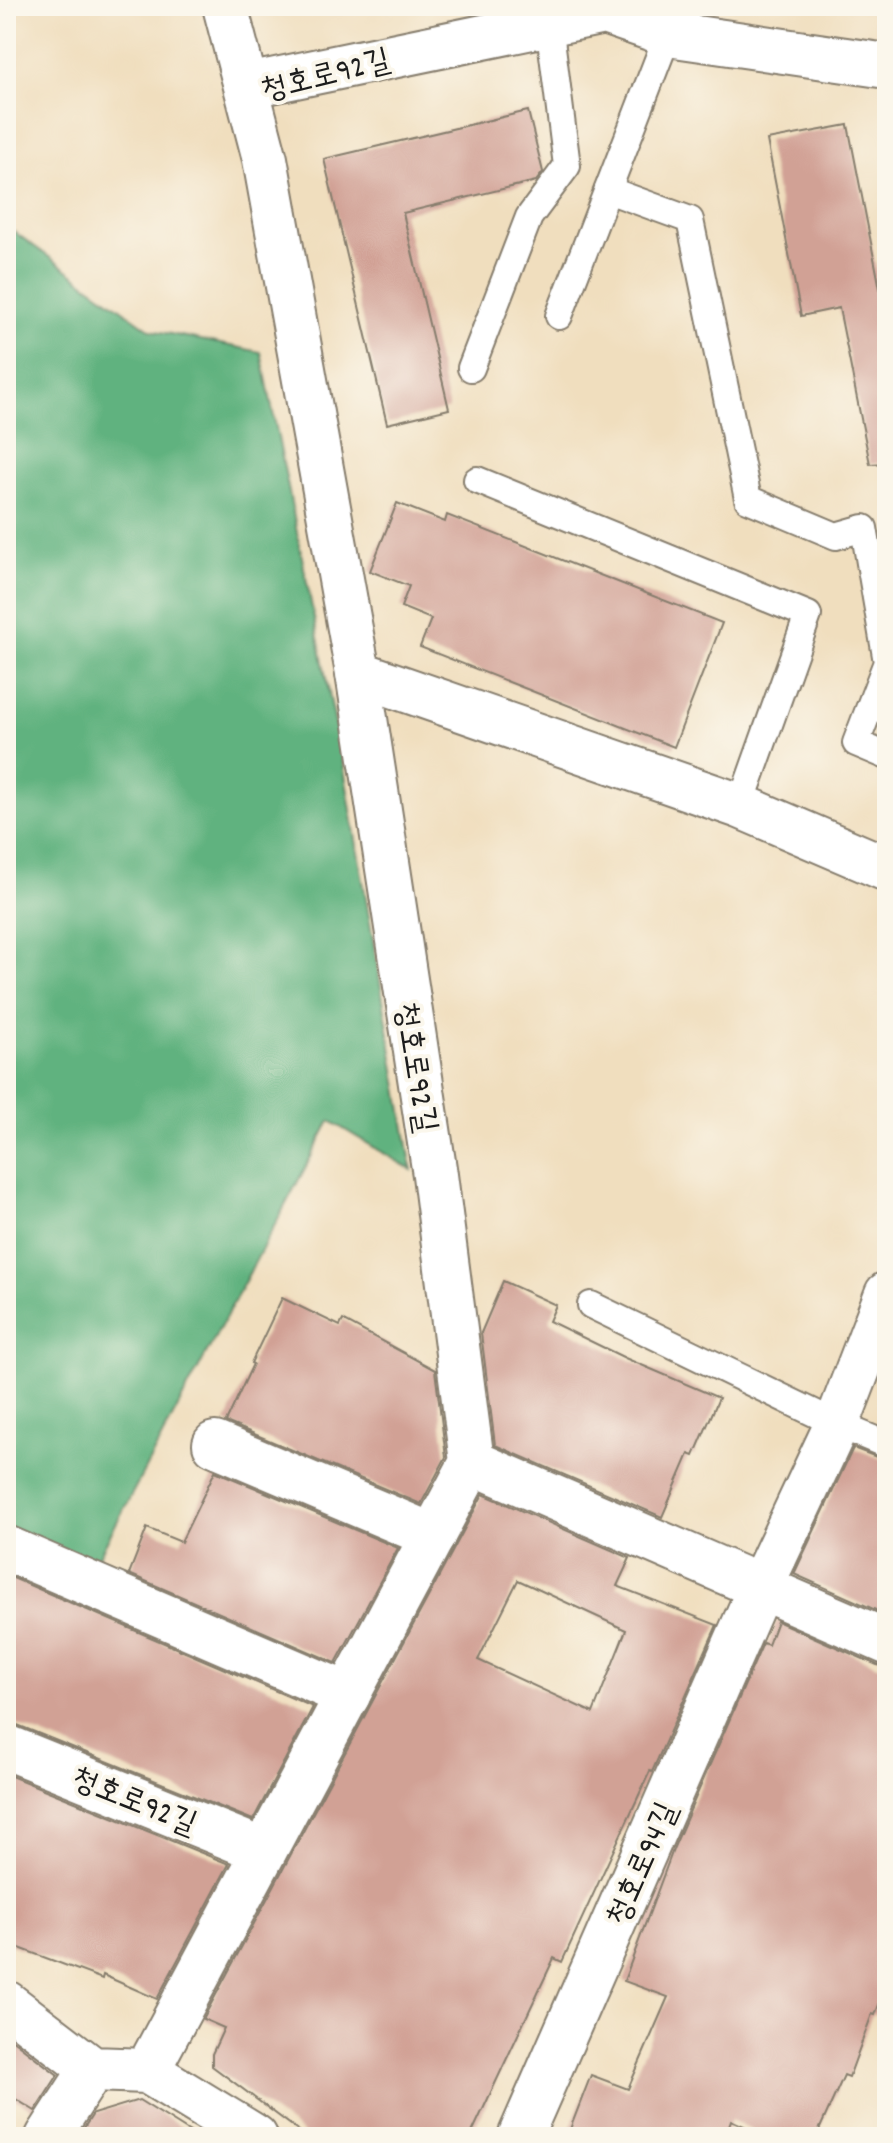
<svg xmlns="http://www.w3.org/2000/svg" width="893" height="2143" viewBox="0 0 893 2143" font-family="Dekko,'Poor Story',sans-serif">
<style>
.forest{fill:#60b27f;stroke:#3e674e;stroke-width:2}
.building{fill:#d1a195;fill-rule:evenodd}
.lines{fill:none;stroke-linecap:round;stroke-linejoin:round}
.lane-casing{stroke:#867d6d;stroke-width:30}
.street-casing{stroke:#867d6d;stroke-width:48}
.lane{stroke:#fff;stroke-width:26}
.street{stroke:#fff;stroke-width:44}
.labels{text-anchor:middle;stroke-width:8;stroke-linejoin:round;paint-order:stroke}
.street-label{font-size:32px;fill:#1c1c1c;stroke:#fbf7ec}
</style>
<rect width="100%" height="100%" fill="#fbf7ec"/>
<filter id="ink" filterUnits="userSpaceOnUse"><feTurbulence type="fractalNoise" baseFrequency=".0125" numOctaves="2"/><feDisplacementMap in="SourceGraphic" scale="16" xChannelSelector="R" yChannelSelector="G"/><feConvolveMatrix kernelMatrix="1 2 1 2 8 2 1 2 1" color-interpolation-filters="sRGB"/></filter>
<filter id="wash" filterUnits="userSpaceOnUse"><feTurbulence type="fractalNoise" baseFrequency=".006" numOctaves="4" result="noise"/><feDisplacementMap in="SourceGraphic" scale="32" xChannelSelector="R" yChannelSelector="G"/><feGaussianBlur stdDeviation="1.8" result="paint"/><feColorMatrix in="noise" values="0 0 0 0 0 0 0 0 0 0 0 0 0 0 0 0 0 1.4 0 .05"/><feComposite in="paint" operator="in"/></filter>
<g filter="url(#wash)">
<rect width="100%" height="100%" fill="#f0debe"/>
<polygon class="forest" points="6,226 151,330 261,352 343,763 412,1170 330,1121 93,1567 6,1530"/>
<g id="blocks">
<g class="building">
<polygon points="528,111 543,172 536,181 403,213 449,409 387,424 324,159"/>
<polygon points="848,125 882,299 887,298 887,463 870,464 839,308 801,316 767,140"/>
<polygon points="397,503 445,522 447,515 722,623 674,747 420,647 431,619 401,607 409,586 370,571"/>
<polygon points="503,1281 556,1305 549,1321 625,1358 719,1398 694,1456 689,1454 662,1517 495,1445 481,1333"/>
<polygon points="282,1298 340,1326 343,1320 435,1370 446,1457 421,1504 226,1422 253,1364 251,1363"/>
<polygon points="853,1448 887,1461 887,1615 794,1574"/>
<polygon points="215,1471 398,1548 336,1663 129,1574 147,1528 181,1542"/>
<path d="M 483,1494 L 630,1558 L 617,1586 L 717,1625 L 652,1772 L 650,1771 L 562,1962 L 554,1958 L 470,2137 L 307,2137 L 212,2066 L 212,2054 L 224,2028 L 203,2019 ZM 518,1580 L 626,1630 L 593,1713 L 478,1660 Z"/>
<polygon points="6,1575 313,1707 253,1820 15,1724 6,1723"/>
<polygon points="777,1621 877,1665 887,1667 887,1984 875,2015 872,2014 849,2077 844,2075 816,2137 768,2137 731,2120 725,2137 567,2137 591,2075 628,2089 668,1997 624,1981 674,1847 763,1643 768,1645"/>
<polygon points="6,1774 229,1864 157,1999 103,1975 102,1979 6,1943"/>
<polygon points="6,2035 58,2075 35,2111 6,2093"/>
<polygon points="139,2100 198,2137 78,2137 93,2114"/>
</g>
</g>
</g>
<g filter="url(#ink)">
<use href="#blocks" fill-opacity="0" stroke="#867d6d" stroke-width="2"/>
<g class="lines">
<g class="lane-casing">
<g id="lane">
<polyline points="608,190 690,220 748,499 836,536 864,528 887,662 856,743 887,756"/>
<polyline points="559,316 668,34"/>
<polyline points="471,368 529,217 567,166 549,23"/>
<polyline points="477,480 808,615 740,806"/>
<polyline points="591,1305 837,1424 887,1445"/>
</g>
</g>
<g class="street-casing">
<g id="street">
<polyline points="247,86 604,12 668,34 887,66"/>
<polyline points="358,673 740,806 887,869"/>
<polyline points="215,1444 433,1536"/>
<polyline points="472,1462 887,1642"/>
<polyline points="6,1548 348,1695"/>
<polyline points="6,1747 264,1851"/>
<polyline points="6,2003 92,2069 147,2071 255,2137"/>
<polyline points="147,2071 472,1462 435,1175 358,673 265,159 225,6"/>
<polyline points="48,2137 92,2069"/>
<polyline points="520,2137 760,1588 837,1424 887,1294"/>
</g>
</g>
<use href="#lane" class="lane"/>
<use href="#street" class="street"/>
</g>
</g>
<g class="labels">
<g class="street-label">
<text transform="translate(325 73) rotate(-14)" y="11">청호로92길</text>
<text transform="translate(418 1067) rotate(81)" y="11">청호로92길</text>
<text transform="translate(135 1799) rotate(22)" y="11">청호로92길</text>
<text transform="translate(640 1863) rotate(-66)" y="11">청호로94길</text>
</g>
</g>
<rect width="893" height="2143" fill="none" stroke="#fbf7ec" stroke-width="32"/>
</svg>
